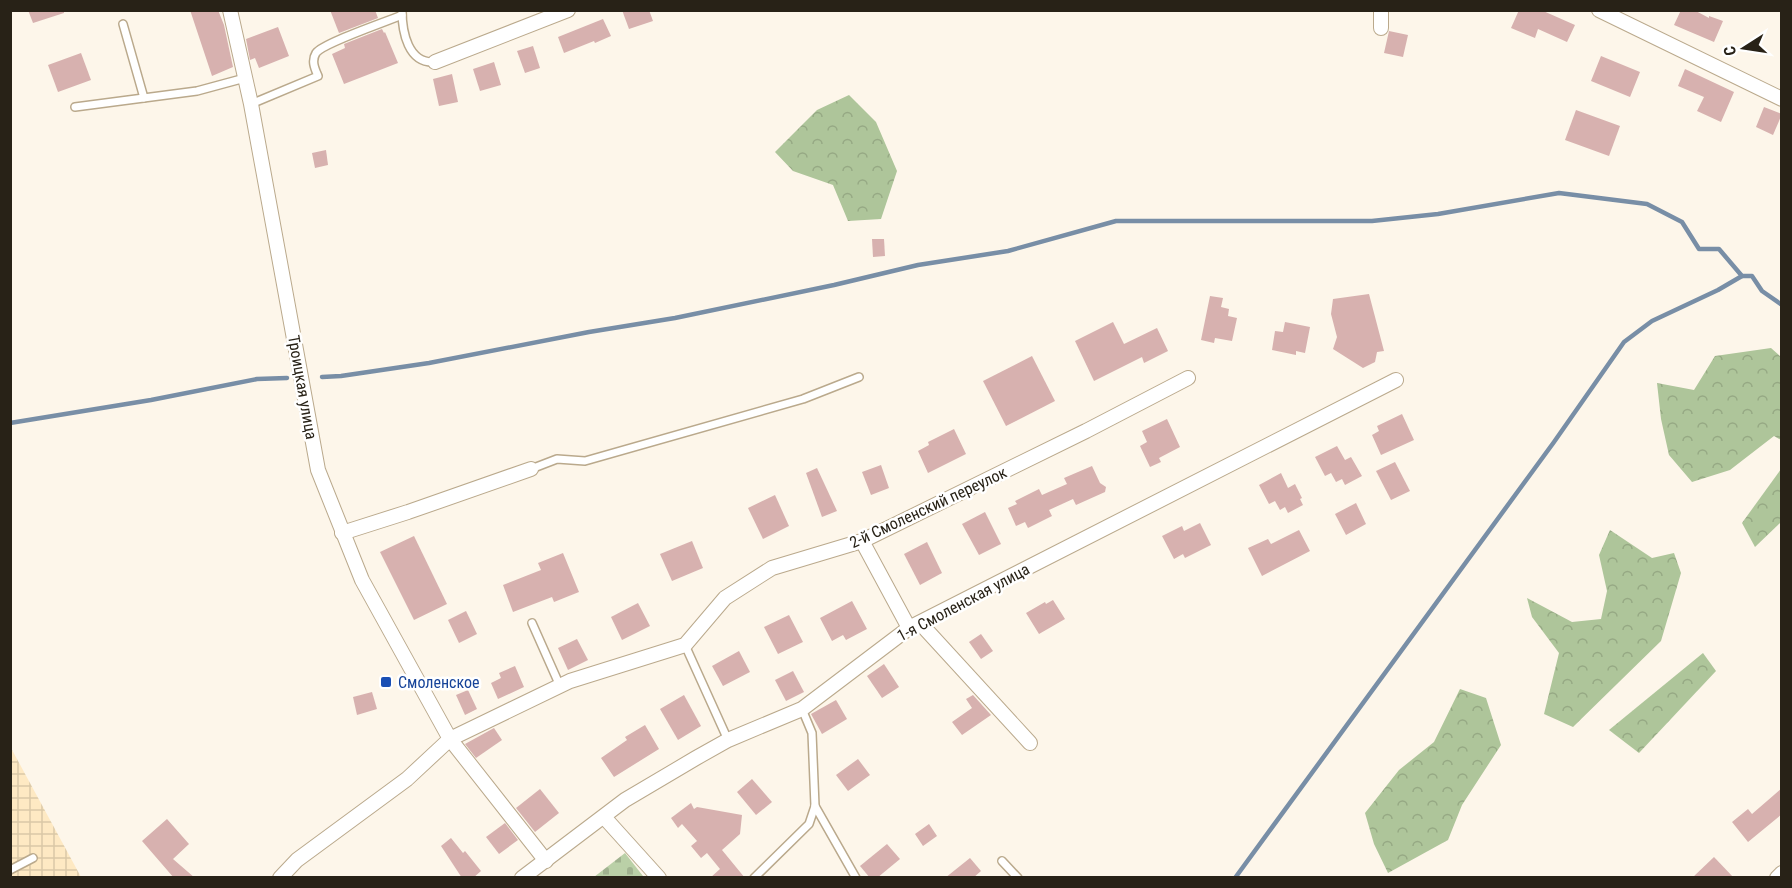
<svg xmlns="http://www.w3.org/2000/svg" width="1792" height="888" viewBox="0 0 1792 888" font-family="'Roboto Condensed',sans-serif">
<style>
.industrial{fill:url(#industrial-grid)}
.forest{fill:url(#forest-crowns)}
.cemetery{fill:url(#cemetery-stones)}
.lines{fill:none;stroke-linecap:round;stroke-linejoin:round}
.stream{stroke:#788ea6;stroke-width:4.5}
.building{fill:#d7b1af}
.service-casing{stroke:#baa98c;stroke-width:10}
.minor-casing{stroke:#baa98c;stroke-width:16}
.service{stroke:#fff;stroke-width:7}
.minor{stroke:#fff;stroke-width:14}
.transit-dot{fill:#1a4fb4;stroke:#fff;stroke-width:2}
.labels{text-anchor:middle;stroke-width:5;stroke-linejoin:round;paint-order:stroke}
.street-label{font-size:16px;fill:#282217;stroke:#fff}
.transit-label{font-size:16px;fill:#164399;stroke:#fff;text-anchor:start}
</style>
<defs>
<pattern id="industrial-grid" width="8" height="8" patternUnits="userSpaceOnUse" patternTransform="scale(1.5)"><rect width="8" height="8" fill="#fee9c3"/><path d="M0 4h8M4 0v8" fill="none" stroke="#dac8a7"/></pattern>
<pattern id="forest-crowns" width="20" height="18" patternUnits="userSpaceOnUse" patternTransform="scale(1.5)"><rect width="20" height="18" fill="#aec59a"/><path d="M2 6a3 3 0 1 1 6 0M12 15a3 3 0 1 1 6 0" fill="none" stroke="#96a984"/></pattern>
<pattern id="cemetery-stones" width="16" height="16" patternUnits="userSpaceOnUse" patternTransform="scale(1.5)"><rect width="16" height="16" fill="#bad0a7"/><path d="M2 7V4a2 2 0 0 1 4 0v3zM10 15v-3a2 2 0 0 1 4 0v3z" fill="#a0b28f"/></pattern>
</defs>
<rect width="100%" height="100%" fill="#fdf6ea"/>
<polygon class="industrial" points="11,748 81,877 11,877"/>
<g class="forest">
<polygon points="849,95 876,122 897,171 881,219 848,221 833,185 793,171 775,152 817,110"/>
<polygon points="1771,348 1781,357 1781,440 1774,436 1730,470 1692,482 1669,455 1661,419 1657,383 1694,390 1715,356"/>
<polygon points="1781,469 1781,522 1755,547 1742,523"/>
<polygon points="1610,530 1652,558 1674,553 1681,573 1661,641 1573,727 1544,714 1559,653 1532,617 1527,598 1572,622 1601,619 1607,591 1599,555"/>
<polygon points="1703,653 1716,671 1639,753 1609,730"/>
<polygon points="1460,689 1486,698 1501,745 1462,805 1448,840 1388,873 1374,844 1365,813 1399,770 1434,742"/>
</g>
<polygon class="cemetery" points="625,853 643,876 641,877 594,877"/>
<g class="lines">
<g class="stream">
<polyline points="322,377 341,376 429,363 589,332 675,318 834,285 918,265 1008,251 1116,221 1372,221 1438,214 1559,193 1647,204 1682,222 1699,249 1719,249 1742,276 1752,276 1762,291 1782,305"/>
<polyline points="10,423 151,400 257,379 287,378"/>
<polyline points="1235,878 1554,442 1624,342 1652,321 1718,290 1742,276"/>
</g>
</g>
<g class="building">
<polygon points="28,10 64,10 64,13 33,23"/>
<polygon points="190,10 218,10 224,25 233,67 212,76"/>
<polygon points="330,10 375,10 378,18 339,33"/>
<polygon points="622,10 649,10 653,21 629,29"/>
<polygon points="1519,10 1541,10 1575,25 1567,42 1538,29 1535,38 1511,28"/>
<polygon points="1681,10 1694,10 1709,18 1709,16 1723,21 1714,42 1674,25"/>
<polygon points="603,19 611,36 595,43 594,41 564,53 558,37"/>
<polygon points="278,27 289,56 259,68 255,58 250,60 246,39"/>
<polygon points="382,29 384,33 385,32 398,63 344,84 332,54 345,48 344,44"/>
<polygon points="1389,31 1408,35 1403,57 1384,53"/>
<polygon points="533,46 540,68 525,73 517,51"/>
<polygon points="81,53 91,80 58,92 48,65"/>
<polygon points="1601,56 1640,72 1630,97 1591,81"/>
<polygon points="494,62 501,85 480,91 473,69"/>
<polygon points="1685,69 1734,92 1721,122 1697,111 1704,97 1678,86"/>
<polygon points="452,74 458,102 439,106 433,79"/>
<polygon points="1764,107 1782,114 1773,135 1756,127"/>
<polygon points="1576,110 1620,126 1609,156 1565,140"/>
<polygon points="326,150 328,165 315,168 312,153"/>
<polygon points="872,239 884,239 885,256 873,257"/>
<polygon points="1369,294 1384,351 1377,352 1375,362 1363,368 1333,349 1337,337 1331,314 1333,299"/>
<polygon points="1210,296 1223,298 1221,307 1229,309 1228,316 1237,318 1232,341 1215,338 1214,343 1201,340"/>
<polygon points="1113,322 1124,344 1157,328 1168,351 1144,363 1142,357 1094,381 1075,341"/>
<polygon points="1285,322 1310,327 1305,353 1296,351 1296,355 1272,350 1275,331 1283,332"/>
<polygon points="1032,356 1055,401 1006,426 983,381"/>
<polygon points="1402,414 1414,440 1381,455 1372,435 1379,431 1377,426"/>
<polygon points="1167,419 1180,447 1159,458 1161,462 1150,467 1140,446 1147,442 1142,431"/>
<polygon points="954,429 966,454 928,473 918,451 929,445 928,442"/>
<polygon points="1337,446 1345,460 1351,457 1362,476 1345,485 1342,479 1336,482 1331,473 1325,476 1315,457"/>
<polygon points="1395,462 1410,491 1391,500 1376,471"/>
<polygon points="881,465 889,488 871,495 862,472"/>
<polygon points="1092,466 1100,483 1106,487 1105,492 1076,505 1073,499 1049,510 1052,516 1028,528 1025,522 1016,526 1008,508 1017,504 1015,501 1039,489 1042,495 1067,484 1064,478"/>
<polygon points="817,468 837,511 822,517 806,473"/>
<polygon points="1281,473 1288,488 1295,484 1302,498 1300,499 1303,505 1288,513 1285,507 1280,510 1275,501 1269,504 1259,485"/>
<polygon points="775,495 789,526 763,539 748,508"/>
<polygon points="1356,503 1366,524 1346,535 1335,514"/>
<polygon points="985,512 1001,544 979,555 962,524"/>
<polygon points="1200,523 1211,545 1185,558 1183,554 1174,559 1162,536 1182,526 1184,531"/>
<polygon points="1299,530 1310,551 1262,576 1248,548 1268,539 1271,544"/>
<polygon points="414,536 447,604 414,620 380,552"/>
<polygon points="692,541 703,568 672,581 660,554"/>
<polygon points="927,542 942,573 920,585 904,554"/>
<polygon points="563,553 579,592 554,602 552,597 513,612 503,585 541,570 538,563"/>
<polygon points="1053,600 1065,619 1039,634 1026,613 1045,602 1046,604"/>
<polygon points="852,601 867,629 846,640 843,635 832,641 820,618"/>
<polygon points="638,603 650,626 622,640 611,617"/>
<polygon points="466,611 477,634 459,643 448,620"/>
<polygon points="789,615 803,642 778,654 764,627"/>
<polygon points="981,634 993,651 981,659 969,642"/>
<polygon points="577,639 588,660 568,670 558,648"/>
<polygon points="739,651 750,672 723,686 712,666"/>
<polygon points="884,664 899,687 882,698 867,676"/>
<polygon points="515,666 524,687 498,699 491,683 501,678 499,673"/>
<polygon points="793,671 804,692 786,701 775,680"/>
<polygon points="468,690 477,709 465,715 456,695"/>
<polygon points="372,692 377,709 357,715 353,697"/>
<polygon points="684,695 701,726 678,740 660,709"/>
<polygon points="973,695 991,715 962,735 952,722 972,708 966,699"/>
<polygon points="836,700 847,719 822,734 811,714"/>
<polygon points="645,725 659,749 614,777 601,758 627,740 625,737"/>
<polygon points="494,728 502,740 476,758 465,744"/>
<polygon points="858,759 870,775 848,791 836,775"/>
<polygon points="752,779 772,802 756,815 737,792"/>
<polygon points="1782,788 1782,814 1748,842 1732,822 1748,809 1752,814"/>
<polygon points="540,789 559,813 535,832 516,808"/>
<polygon points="691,803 694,809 697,807 742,815 740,834 722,850 745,878 710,878 720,869 707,853 701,858 691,846 697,841 682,824 678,828 671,818"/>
<polygon points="167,819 189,844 173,859 195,878 174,878 142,841"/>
<polygon points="505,823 518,840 499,854 486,837"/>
<polygon points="929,824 937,836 923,846 915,834"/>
<polygon points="451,838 463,853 465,851 481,871 473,878 462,878 441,846"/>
<polygon points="887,844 900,859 877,878 870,878 860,866"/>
<polygon points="1714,857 1734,878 1692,878"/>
<polygon points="970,858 981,871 973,878 945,878"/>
</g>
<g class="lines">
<g class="service-casing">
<g id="service">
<path d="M 402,10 C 402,32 408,64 435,62"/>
<polyline points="123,24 144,98"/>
<path d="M 251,104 L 318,76 C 315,69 311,61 316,53 C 323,43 386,22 402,15"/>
<polyline points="75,107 197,91 245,78"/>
<polyline points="531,469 557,459 585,461 803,399 859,377"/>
<polyline points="532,623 560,686"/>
<polyline points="685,645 728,740"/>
<polyline points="815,806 856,878"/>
<polyline points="1002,861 1018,878"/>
<polyline points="10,870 33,858"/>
<polyline points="754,878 809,824 815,806 812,733 802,709"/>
</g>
</g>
<g class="minor-casing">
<g id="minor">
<polyline points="230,10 251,104 318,470 362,580 450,739 546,861"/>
<polyline points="1599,10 1782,99"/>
<polyline points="1381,28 1381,10"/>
<polyline points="435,62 568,10"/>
<polyline points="342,533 408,512 531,469"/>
<polyline points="862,541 909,628"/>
<polyline points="920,623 1030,743"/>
<polyline points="604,817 659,878"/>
<polyline points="280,878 297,860 407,779 450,739 570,681 685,645 725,598 772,568 862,541 1086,431 1188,378"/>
<polyline points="522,878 625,800 696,758 728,740 802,709 909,628 1396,380"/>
<polyline points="1777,878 1782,873"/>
</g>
</g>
<use href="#service" class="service"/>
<use href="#minor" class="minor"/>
</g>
<rect class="transit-dot" x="380" y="676" width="12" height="12" rx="3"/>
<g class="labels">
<g class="street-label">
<text transform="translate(303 387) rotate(80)" y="6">Троицкая улица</text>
<text transform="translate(928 507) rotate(-25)" y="6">2-й Смоленский переулок</text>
<text transform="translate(963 602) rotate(-28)" y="6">1-я Смоленская улица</text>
</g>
<g class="transit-label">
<text x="398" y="688">Смоленское</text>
</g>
</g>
<rect width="1792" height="888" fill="none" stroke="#282217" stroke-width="24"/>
<g transform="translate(1744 48) rotate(258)" stroke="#ffffff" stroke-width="4.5" paint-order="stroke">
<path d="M0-4.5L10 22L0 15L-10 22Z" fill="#282217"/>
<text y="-9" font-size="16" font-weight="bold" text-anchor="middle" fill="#282217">С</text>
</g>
</svg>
